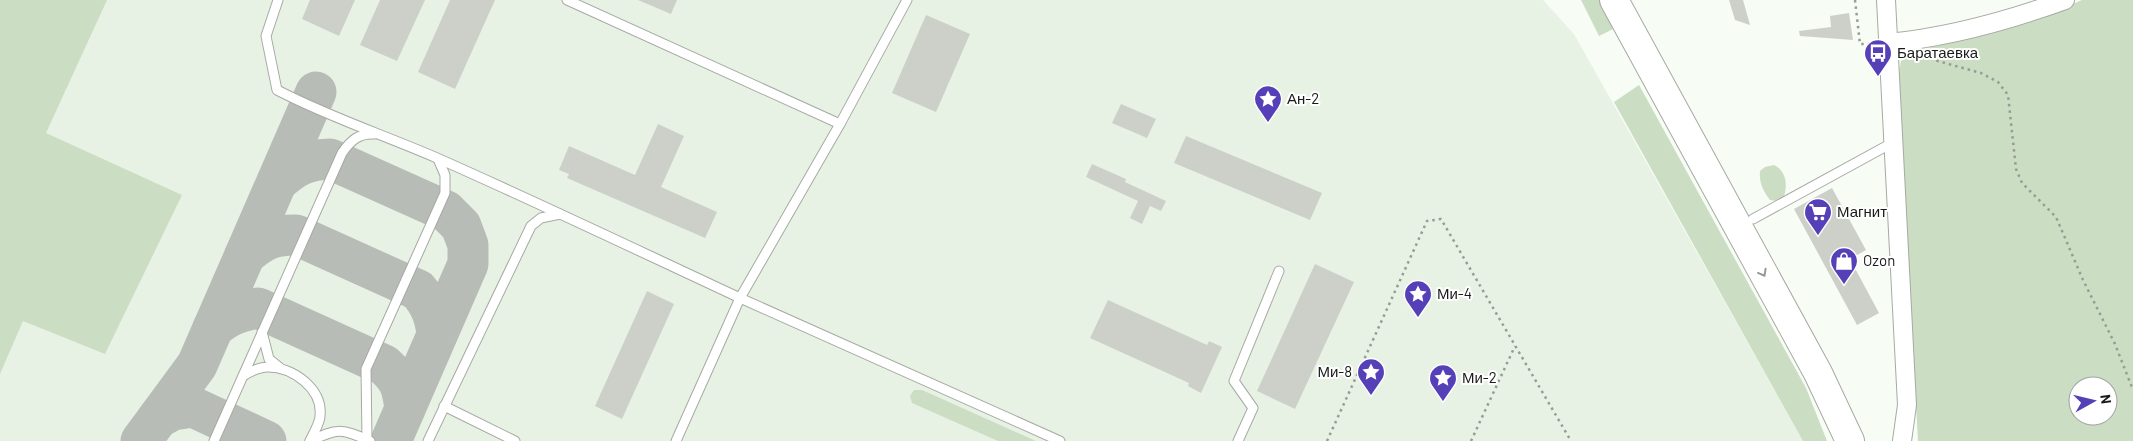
<svg xmlns="http://www.w3.org/2000/svg" width="2133" height="441" viewBox="0 0 2133 441" font-family="Barlow,sans-serif">
<style>
.built{fill:#e8f2e4}
.green{fill:#cbddc3;fill-rule:evenodd}
.lines{fill:none;stroke-linecap:round;stroke-linejoin:round}
.taxiway{stroke:#b8bcb6;stroke-width:41}
.building{fill:#ccd0c9}
.service-casing{stroke:#a6aaa3;stroke-width:11}
.minor-casing{stroke:#a6aaa3;stroke-width:20}
.trunk-casing{stroke:#a6aaa3;stroke-width:30}
.path{stroke:#989c96;stroke-width:2.5;stroke-dasharray:2.5 4;stroke-linecap:butt}
.service{stroke:#fff;stroke-width:9}
.minor{stroke:#fff;stroke-width:18}
.trunk{stroke:#fff;stroke-width:28}
.oneway{stroke:#989897}
.labels{text-anchor:middle;stroke-width:4;stroke-linejoin:round;paint-order:stroke}
.poi-label{font-size:15px;fill:#191b18;stroke:#fff;text-anchor:start}
</style>
<rect width="100%" height="100%" fill="#f7fcf4"/>
<polygon class="built" points="0,0 1543,0 1574,34 1803,441 0,441"/>
<g class="green">
<polygon points="0,0 107,0 46,133 182,195 105,354 23,321 0,374"/>
<polygon points="1581,0 1601,0 1615,28 1599,36"/>
<path d="M 2082,0 L 2133,0 L 2133,441 L 1918,441 L 1898,77 L 1901,61 L 1920,50 L 2039,19 ZM 2078,386 L 2108,386 L 2108,416 L 2078,416 Z"/>
<polygon points="1639,85 1806,388 1827,441 1803,441 1614,102"/>
<path d="M 1774,165 C 1787,171 1788,187 1783,199 L 1777,201 L 1770,200 C 1763,191 1759,183 1760,171 L 1765,167 Z"/>
<polygon points="914,390 922,390 1036,441 998,441 912,403 910,396"/>
</g>
<g class="lines">
<g class="taxiway">
<path d="M 277,182 C 295,166 306,160 330,159 L 446,211 L 461,226 L 468,245 L 468,264 L 391,441"/>
<path d="M 245,255 C 263,240 272,235 296,235 L 418,290 C 430,304 435,316 437,334"/>
<path d="M 213,328 C 227,316 239,311 258,308 L 384,365 C 400,379 402,387 405,408"/>
<polyline points="158,418 173,410 193,407 266,441"/>
<polyline points="141,441 197,365 316,92"/>
</g>
</g>
<g class="building">
<polygon points="310,0 355,0 339,36 302,19"/>
<polygon points="380,0 425,0 397,61 360,45"/>
<polygon points="450,0 495,0 455,89 418,72"/>
<polygon points="638,0 677,0 671,14"/>
<polygon points="1729,0 1743,0 1750,25 1735,20"/>
<polygon points="1849,13 1853,40 1800,36 1799,31 1831,27 1830,16"/>
<polygon points="926,15 970,34 936,112 892,93"/>
<polygon points="1121,104 1156,119 1147,138 1112,123"/>
<polygon points="658,124 684,136 661,187 717,212 705,238 567,178 569,174 559,170 569,146 635,175"/>
<polygon points="1186,136 1322,193 1310,220 1174,163"/>
<polygon points="1092,164 1126,179 1125,182 1166,201 1161,211 1150,206 1142,224 1130,218 1138,201 1086,177"/>
<polygon points="1832,188 1866,250 1850,259 1879,313 1857,325 1794,209"/>
<polygon points="1315,264 1354,282 1295,409 1257,391"/>
<polygon points="647,291 674,304 622,419 595,406"/>
<polygon points="1108,300 1207,345 1209,341 1222,347 1201,393 1188,386 1189,383 1090,338"/>
</g>
<g class="lines">
<g class="service-casing">
<g id="service">
<path d="M 278,0 L 266,36 L 277,90 C 329,117 384,135 437,158 C 539,203 639,251 740,298 L 840,124 L 907,0"/>
<polyline points="567,0 840,124"/>
<polyline points="1753,219 1892,143"/>
<polyline points="262,332 269,359 279,367"/>
<path d="M 243,376 C 251,371 259,367 268,367 C 293,367 323,389 320,416 C 320,423 313,434 310,441"/>
<polyline points="444,406 515,441"/>
<polyline points="367,440 366,369 445,193 445,175 438,159"/>
<path d="M 214,441 L 342,153 C 351,140 359,133 375,134"/>
<path d="M 310,441 C 338,428 341,428 370,441"/>
<polyline points="428,441 531,226 541,218 560,214"/>
<polyline points="676,441 740,298 1060,441"/>
<polyline points="1238,441 1253,408 1234,381 1279,271"/>
</g>
</g>
<g class="minor-casing">
<g id="minor">
<polyline points="1886,0 1907,405 1902,441"/>
<path d="M 1888,43 C 1949,37 2007,21 2065,0"/>
</g>
</g>
<g class="trunk-casing">
<polyline id="trunk" points="1614,0 1818,373 1850,441"/>
</g>
<g class="path">
<polyline points="1855,0 1860,44 1874,44"/>
<polyline points="1926,53 1934,60 1981,73 1998,82 2008,95 2016,169 2022,183 2056,217 2083,280 2115,344 2133,390"/>
<polyline points="1327,441 1427,221 1441,219 1571,441"/>
<polyline points="1471,441 1515,346"/>
</g>
<use href="#service" class="service"/>
<use href="#minor" class="minor"/>
<use href="#trunk" class="trunk"/>
</g>
<defs><path id="oneway-chevron" d="M-2-3.5L2.5 0L-2 3.5" fill="none" stroke-width="1.6" stroke-linecap="round" stroke-linejoin="round" transform="scale(1.25)"/></defs>
<use class="oneway" href="#oneway-chevron" transform="translate(1763 273) rotate(61)"/>
<defs>
<g id="bus-pin" transform="scale(1.4375)"><path d="M0 17L-7.5 6A9.5 9.5 0 1 1 7.5 6Z" fill="#5540b8" stroke="#fff"/><path d="M-5-6H5V4H4V6H2V4H-2V6H-4V4H-5ZM-3.5-4V0h7V-4ZM-3.5 1.2v1.5H-2V1.2ZM2 1.2v1.5H3.5V1.2Z" fill="#fff"/></g>
<g id="sight-pin" transform="scale(1.4375)"><path d="M0 17L-7.5 6A9.5 9.5 0 1 1 7.5 6Z" fill="#5540b8" stroke="#fff"/><path d="M0-6L1.8-2.2L6-1.7L2.9 1.2L3.7 5.4L0 3.3L-3.7 5.4L-2.9 1.2L-6-1.7L-1.8-2.2Z" fill="#fff"/></g>
<g id="supermarket-pin" transform="scale(1.4375)"><path d="M0 17L-7.5 6A9.5 9.5 0 1 1 7.5 6Z" fill="#5540b8" stroke="#fff"/><path d="M-6-5.5h2.5l.6 2H6L4.5 2H-2.5L-4.4-4H-6ZM-1.5 3.2a1.3 1.3 0 1 0 .1 0ZM3 3.2a1.3 1.3 0 1 0 .1 0Z" fill="#fff"/></g>
<g id="shop-pin" transform="scale(1.4375)"><path d="M0 17L-7.5 6A9.5 9.5 0 1 1 7.5 6Z" fill="#5540b8" stroke="#fff"/><path d="M-5-2.5h2.3a2.7 3.5 0 0 1 5.4 0H5L5.5 6h-11ZM-1.5-2.5h3a1.5 2.3 0 0 0-3 0Z" fill="#fff"/></g>
</defs>
<g fill-rule="evenodd">
<use href="#bus-pin" x="1878" y="53"/>
<use href="#sight-pin" x="1268" y="99"/>
<use href="#supermarket-pin" x="1818" y="212"/>
<use href="#shop-pin" x="1844" y="261"/>
<use href="#sight-pin" x="1418" y="294"/>
<use href="#sight-pin" x="1371" y="372"/>
<use href="#sight-pin" x="1443" y="378"/>
</g>
<g class="labels">
<g class="poi-label">
<text x="1897" y="58">Баратаевка</text>
<text x="1287" y="104">Ан-2</text>
<text x="1837" y="217">Магнит</text>
<text x="1863" y="266">Ozon</text>
<text x="1437" y="299">Ми-4</text>
<text x="1352" y="377" text-anchor="end">Ми-8</text>
<text x="1462" y="383">Ми-2</text>
</g>
</g>
<g transform="translate(2093 401) rotate(82)"><circle r="24" fill="#ffffff" stroke="#a3a4a3"/>
<path d="M0-4L9 19L0 12L-9 19Z" fill="#5540b8"/>
<text y="-8" font-size="14" font-weight="bold" text-anchor="middle" fill="#191b18">N</text>
</g>
</svg>
